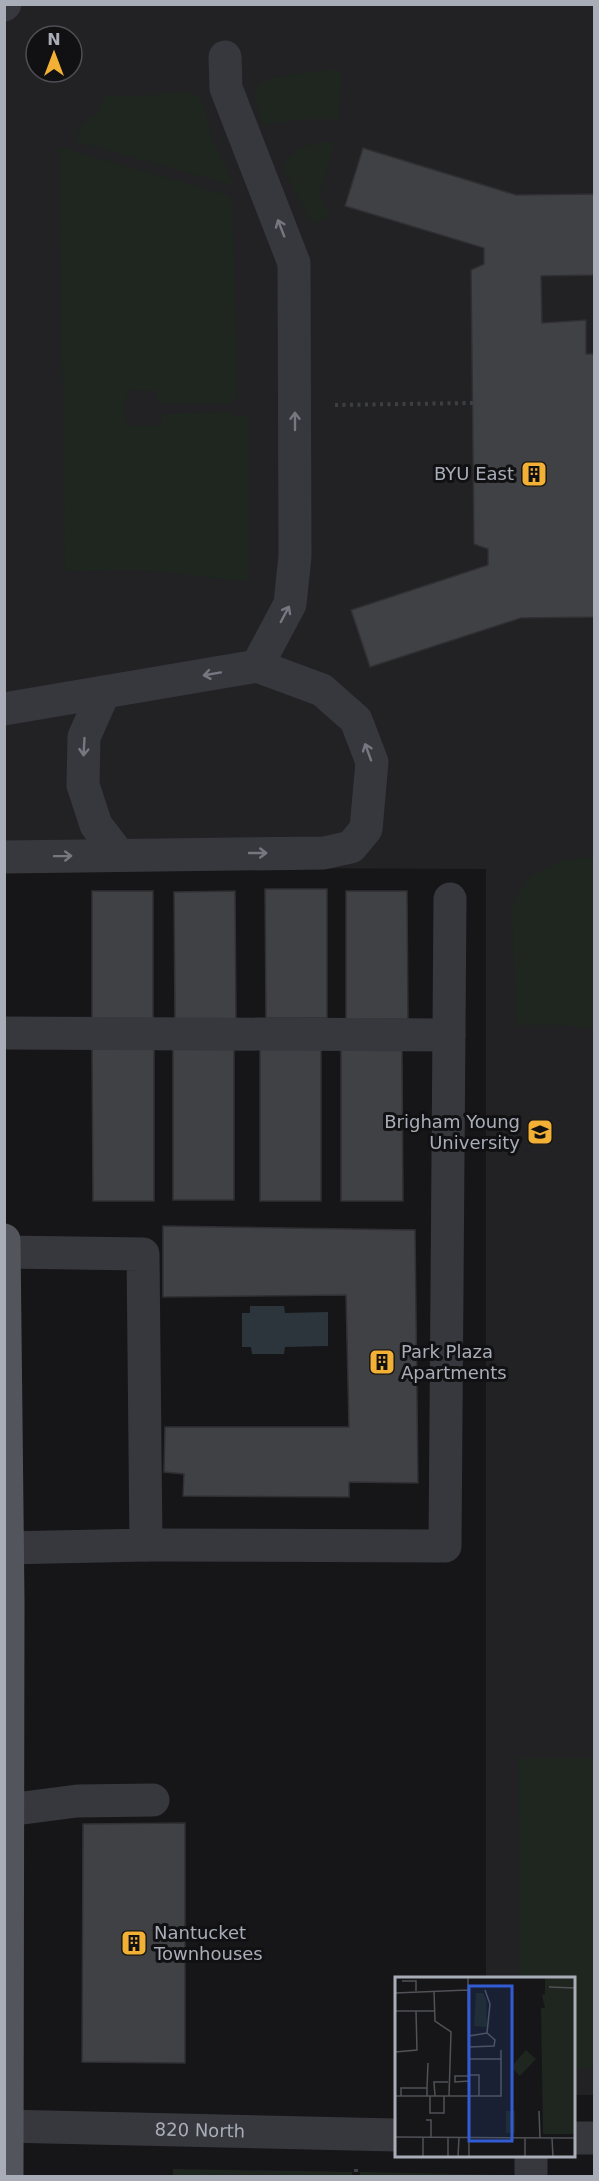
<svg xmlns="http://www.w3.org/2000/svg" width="599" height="2181" viewBox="0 0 599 2181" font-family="'DejaVu Sans',sans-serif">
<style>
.built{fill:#222225;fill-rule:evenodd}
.green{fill:#1e261f}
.water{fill:#2c353c}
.building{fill:#404145;stroke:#303034;stroke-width:1.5}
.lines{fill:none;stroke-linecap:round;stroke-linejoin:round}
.path{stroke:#3d3f44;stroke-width:4;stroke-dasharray:3 4.5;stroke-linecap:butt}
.minor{stroke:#37383d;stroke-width:33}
.major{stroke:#53555c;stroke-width:33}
.oneway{stroke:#757881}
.labels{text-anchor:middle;stroke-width:6;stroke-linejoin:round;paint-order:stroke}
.poi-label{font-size:18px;fill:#a8adb8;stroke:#111113;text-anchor:end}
.street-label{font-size:18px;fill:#a8adb8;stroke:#111113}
.inset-road{fill:none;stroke:#505258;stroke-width:1.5}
.view{fill:#325cd3;fill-opacity:0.15;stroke:#325cd3;stroke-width:3}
.inset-edge{fill:none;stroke:#a8adb8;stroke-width:3}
</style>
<rect width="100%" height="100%" fill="#161618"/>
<path class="built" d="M 5,5 L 594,5 L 594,2095 L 574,2095 L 574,1978 L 486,1978 L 486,869 L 5,867 ZM 36,36 L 72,36 L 72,72 L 36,72 Z"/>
<g class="green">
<polygon points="325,70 342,70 339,119 307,119 263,125 255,98 260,83 271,78"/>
<polygon points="185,91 202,99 211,136 235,186 75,141 79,129 99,111 104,96 145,96"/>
<path d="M 318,142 L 335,142 L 319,197 L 330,212 L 319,223 L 311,222 L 283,168 C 291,152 302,147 318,142 Z"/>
<polygon points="59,147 228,195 233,207 237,398 231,399 231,403 157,403 158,396 151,390 130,391 124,402 125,420 131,426 158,426 162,421 162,414 232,412 232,416 249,416 248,582 142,570 65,571"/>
<polygon points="594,857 594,1029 562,1025 517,1025 511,905 532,874 565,860"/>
<polygon points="518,1758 594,1758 594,2068 574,2069 574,1978 519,1978"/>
<polygon points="173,2169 352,2172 352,2176 173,2176"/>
<polygon points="360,2172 512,2175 512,2176 360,2176"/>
</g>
<polygon class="water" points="250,1306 284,1306 285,1313 328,1312 328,1346 285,1347 284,1354 252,1354 251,1347 242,1347 242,1313 250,1313"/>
<g class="building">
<polygon points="363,148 516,195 594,194 594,275 541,276 542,323 586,320 586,354 594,354 594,617 521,618 370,667 351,610 488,565 488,549 474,544 471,270 484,264 484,248 345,206"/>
<polygon points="265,889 327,889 327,1018 266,1018"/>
<rect x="92" y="891" width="61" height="128"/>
<polygon points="235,891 236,1020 175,1020 174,892"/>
<polygon points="346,891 407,891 408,1019 346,1019"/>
<polygon points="92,1048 154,1048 154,1201 93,1201"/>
<rect x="173" y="1048" width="61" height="152"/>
<rect x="260" y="1049" width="61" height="152"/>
<polygon points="402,1049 403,1201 341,1201 341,1050"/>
<polygon points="163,1226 415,1230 418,1483 349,1482 349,1497 183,1496 184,1474 164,1472 165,1427 349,1427 346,1295 163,1297"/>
<polygon points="185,1823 185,2063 82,2062 83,1824"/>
</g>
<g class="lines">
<g class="path">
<polyline points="335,405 473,403"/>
<polyline points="356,2169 356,2176"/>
</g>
<g class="minor">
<polyline points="4,5 5,4"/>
<polyline points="225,57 226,88 294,263 295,556 290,604 257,666"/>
<polyline points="104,692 84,737 83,785 96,825 119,855"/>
<polyline points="4,709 257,666 322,690 356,720 372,762 366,829 351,847 324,853 4,857"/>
<polyline points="4,1033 449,1035"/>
<polyline points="146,1545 445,1546 450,899"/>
<polyline points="4,1548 146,1545 143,1254 5,1252"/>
<polyline points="8,1810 77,1801 153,1800"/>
<path id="s1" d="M 4,2126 L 396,2135"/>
<polyline points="574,2138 594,2138"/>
<polyline points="531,2156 531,2176"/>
</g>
<polyline class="major" points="4,1240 8,1602 7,2176"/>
</g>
<defs><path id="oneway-shaft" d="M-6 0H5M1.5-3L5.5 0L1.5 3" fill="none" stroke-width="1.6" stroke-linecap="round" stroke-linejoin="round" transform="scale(1.5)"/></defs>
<g class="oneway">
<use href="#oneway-shaft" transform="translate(281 228) rotate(-111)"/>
<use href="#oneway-shaft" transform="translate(295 421) rotate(-90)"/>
<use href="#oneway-shaft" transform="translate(285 614) rotate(-62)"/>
<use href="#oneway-shaft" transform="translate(212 674) rotate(170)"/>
<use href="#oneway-shaft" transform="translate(84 747) rotate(93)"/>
<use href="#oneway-shaft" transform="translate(368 752) rotate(-110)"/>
<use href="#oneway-shaft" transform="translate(258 853)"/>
<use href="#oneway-shaft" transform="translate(63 856) rotate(-1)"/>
</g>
<defs>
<g id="building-square" transform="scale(1.35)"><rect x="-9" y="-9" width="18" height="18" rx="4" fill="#f2b134" stroke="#111113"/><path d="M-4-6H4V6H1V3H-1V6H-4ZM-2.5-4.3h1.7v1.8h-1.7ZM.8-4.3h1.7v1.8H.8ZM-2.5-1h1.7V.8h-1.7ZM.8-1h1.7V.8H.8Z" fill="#111"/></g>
<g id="university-square" transform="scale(1.35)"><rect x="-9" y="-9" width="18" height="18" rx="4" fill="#f2b134" stroke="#111113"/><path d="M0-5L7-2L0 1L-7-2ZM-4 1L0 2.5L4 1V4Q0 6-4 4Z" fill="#111"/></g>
</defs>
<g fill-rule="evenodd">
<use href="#building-square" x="534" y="474"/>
<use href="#university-square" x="540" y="1132"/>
<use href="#building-square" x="382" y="1362"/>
<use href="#building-square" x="134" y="1943"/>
</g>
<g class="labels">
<g class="poi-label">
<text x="514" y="480">BYU East</text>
<text x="520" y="1128">Brigham Young<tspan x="520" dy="21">University</tspan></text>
<text x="401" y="1358" text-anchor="start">Park Plaza<tspan x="401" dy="21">Apartments</tspan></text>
<text x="154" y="1939" text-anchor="start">Nantucket<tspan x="154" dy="21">Townhouses</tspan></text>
</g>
<g class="street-label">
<text dy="6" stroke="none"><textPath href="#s1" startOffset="196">820 North</textPath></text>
</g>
</g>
<g transform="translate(395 1977)">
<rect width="180" height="180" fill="#161618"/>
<path d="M 150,0 L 180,0 L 180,157 L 148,157 L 146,31 L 150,31 L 147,18 L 150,17 ZM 81,16 L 88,16 L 91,22 L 92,50 L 79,49 ZM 131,73 L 141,82 L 125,99 L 116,90 ZM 111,134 L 120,134 L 120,156 L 111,156 Z" fill="#1e261f"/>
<path class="inset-road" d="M 73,0 L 74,180M 7,4 L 21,4 L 21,14M 154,10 L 180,11M 90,13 L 95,27 L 92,56M 39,14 L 40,44 L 56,55 L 54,119M 0,16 L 73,13M 0,34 L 40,34M 74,59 L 92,56 L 100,63 L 99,69 L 74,70M 0,75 L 22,73 L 21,34M 74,82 L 106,82M 73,99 L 60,99 L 60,105 L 74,104M 32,111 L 33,86M 0,119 L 84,119 L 84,98 L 74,98M 6,119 L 6,111 L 32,111 L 32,119M 35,119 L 35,136 L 49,136 L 49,119M 40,119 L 39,105 L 53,105M 84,119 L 106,119 L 106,73M 144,134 L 145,161M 31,143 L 36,143 L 36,160M 0,160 L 180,161M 28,160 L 28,180M 53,160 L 53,180M 130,161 L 130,180M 157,161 L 158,180M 63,180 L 64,160"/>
<path class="view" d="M 74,9 L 117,9 L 117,164 L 74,164 Z"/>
<rect width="180" height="180" class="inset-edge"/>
</g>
<rect width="599" height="2181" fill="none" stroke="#a8adb8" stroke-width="12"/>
<g transform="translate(54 54)"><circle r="28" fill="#111113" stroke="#4d4f55" stroke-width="1.5"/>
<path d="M0-4.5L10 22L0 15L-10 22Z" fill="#f2b134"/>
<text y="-9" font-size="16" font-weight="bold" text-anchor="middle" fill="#a8adb8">N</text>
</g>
</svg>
